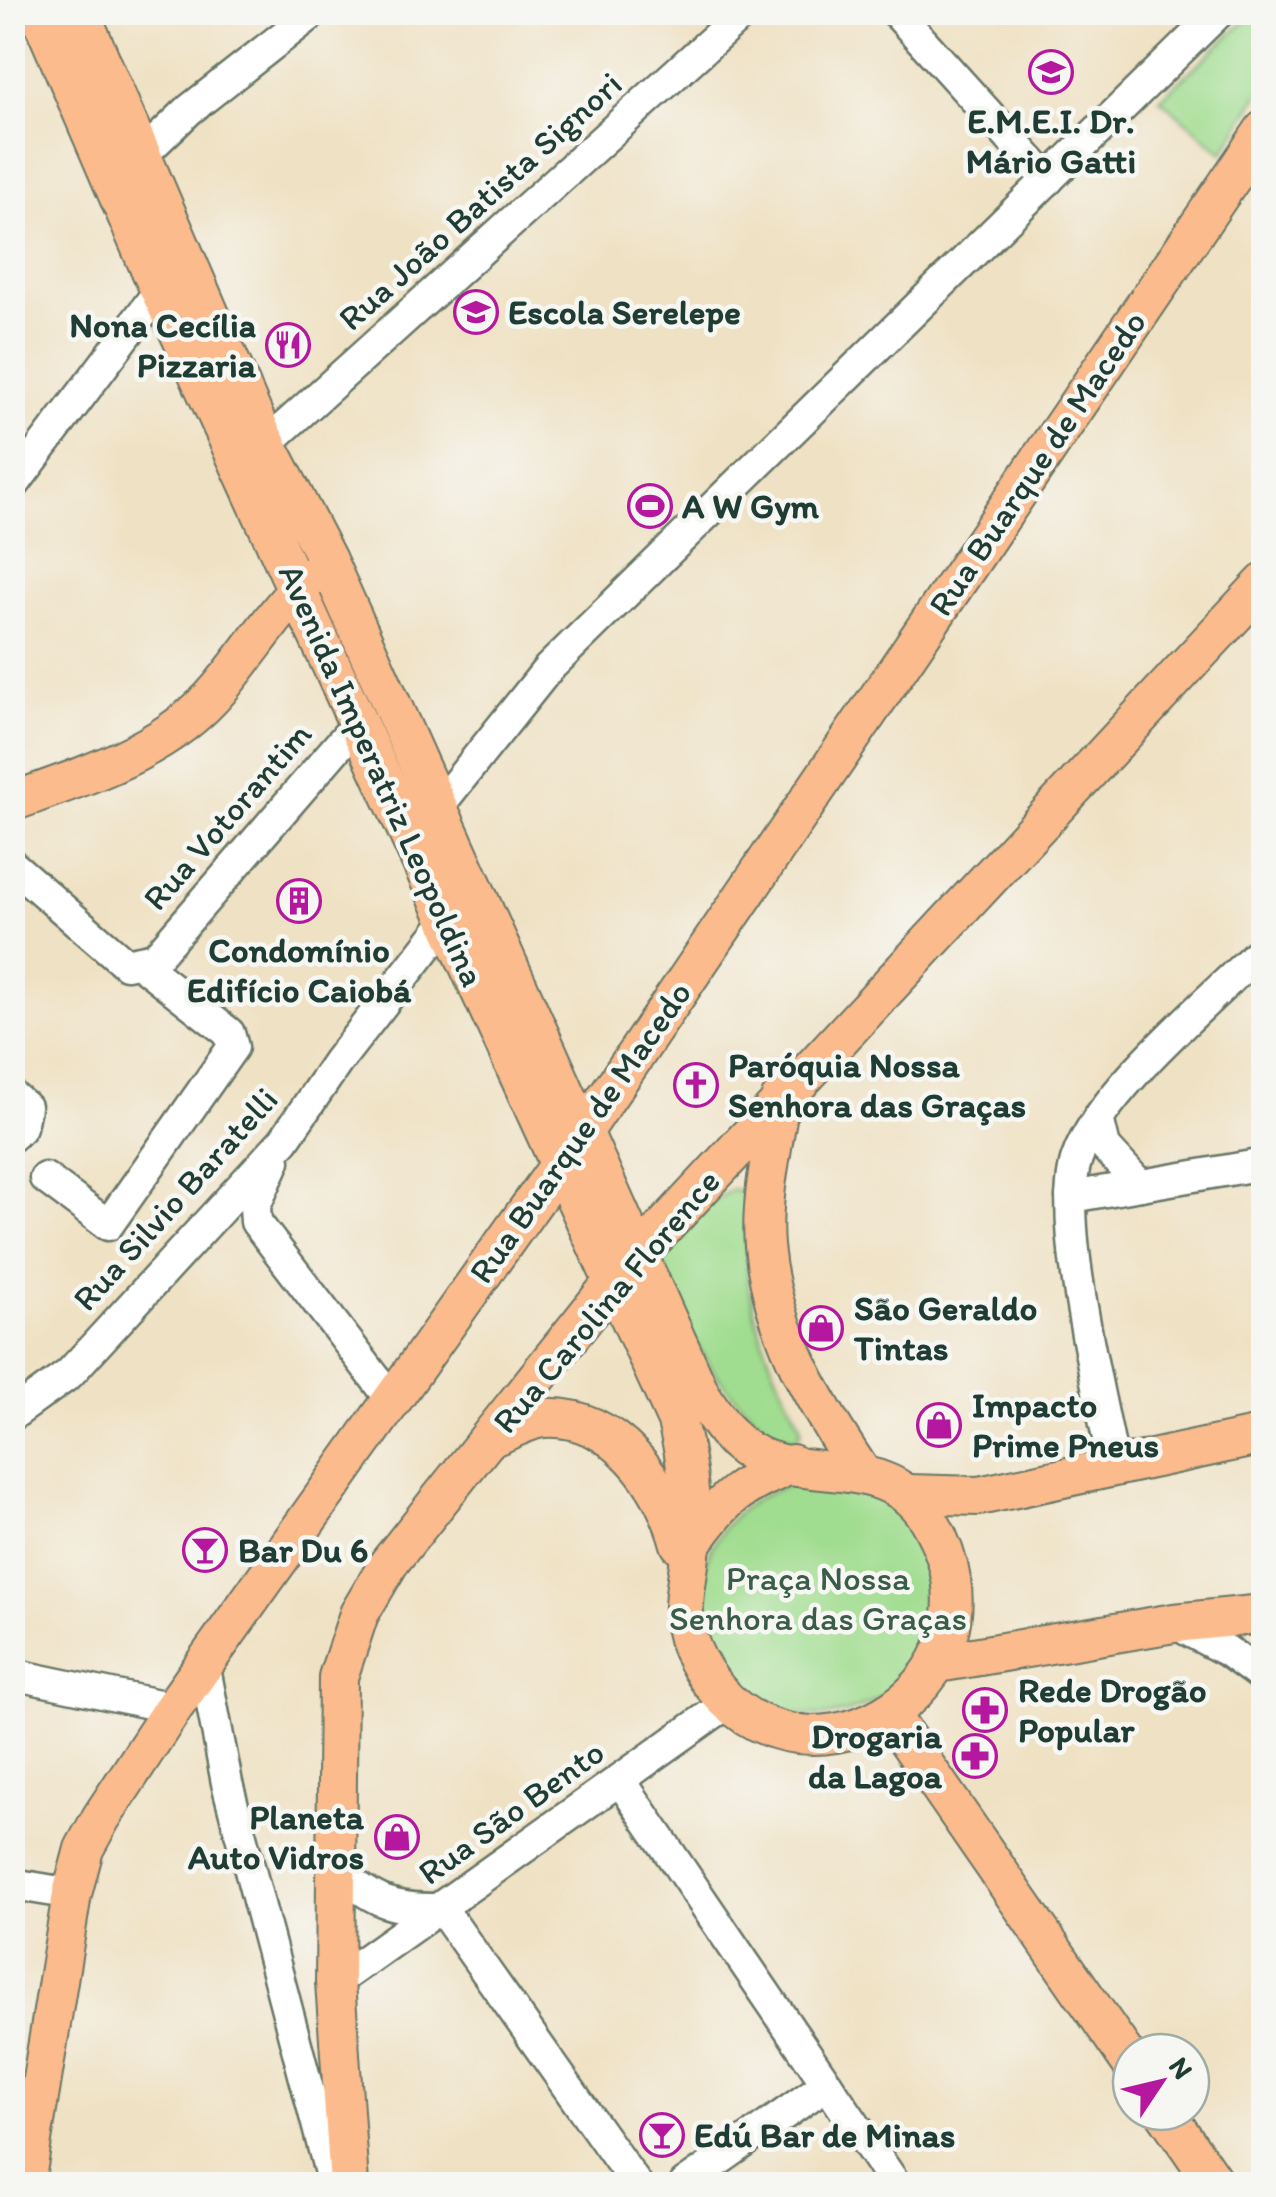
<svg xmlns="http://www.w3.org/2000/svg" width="1276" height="2197" viewBox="0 0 1276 2197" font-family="Itim,sans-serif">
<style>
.green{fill:#a1dd90;stroke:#608d62;stroke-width:2.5}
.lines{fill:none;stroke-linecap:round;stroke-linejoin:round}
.minor-casing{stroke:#687666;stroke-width:35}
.major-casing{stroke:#687666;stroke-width:42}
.minor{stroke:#fff;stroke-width:30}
.major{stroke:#fbbb8c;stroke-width:38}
.labels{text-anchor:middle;stroke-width:9;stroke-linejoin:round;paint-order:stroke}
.poi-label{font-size:35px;font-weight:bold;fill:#1f3d34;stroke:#f6f6f2;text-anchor:start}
.street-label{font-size:35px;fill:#1f3d34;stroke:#f6f6f2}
.park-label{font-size:35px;fill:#395d46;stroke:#f6f6f2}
</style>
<rect width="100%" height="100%" fill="#f6f6f2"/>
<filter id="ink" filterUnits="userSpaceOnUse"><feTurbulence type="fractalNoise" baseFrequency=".01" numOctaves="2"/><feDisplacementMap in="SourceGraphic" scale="20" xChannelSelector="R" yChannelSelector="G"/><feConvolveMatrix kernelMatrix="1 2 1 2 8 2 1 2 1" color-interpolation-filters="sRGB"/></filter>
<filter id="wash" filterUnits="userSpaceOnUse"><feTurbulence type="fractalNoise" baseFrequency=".0048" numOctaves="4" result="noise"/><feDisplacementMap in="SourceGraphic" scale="40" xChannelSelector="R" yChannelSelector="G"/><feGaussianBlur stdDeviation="2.25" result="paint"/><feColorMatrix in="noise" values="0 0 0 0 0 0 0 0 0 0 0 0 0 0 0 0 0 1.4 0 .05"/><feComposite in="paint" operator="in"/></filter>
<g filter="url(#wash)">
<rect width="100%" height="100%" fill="#efe1c3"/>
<g class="green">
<polygon points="1254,13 1263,13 1263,87 1223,153 1160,99"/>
<path d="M 733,1189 L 744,1194 C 751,1213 745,1248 747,1271 C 753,1327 775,1375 800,1424 L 801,1433 L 794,1439 L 783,1439 C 709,1385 694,1341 656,1261 L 709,1204 Z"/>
<circle cx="817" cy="1599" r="117"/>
</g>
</g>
<g filter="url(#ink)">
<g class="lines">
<g class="minor-casing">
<g id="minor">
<polyline points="896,12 1048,180"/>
<polyline points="144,153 189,110 314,12"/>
<polyline points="266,444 744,12"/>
<polyline points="12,487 160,290"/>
<polyline points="425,823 548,669 1219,12"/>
<polyline points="12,865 126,964 155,958 358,723"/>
<polyline points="12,1096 25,1107 21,1127 12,1136"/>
<polyline points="1098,1118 1105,1147 1140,1185"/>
<polyline points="275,1161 255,1206 256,1222 392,1400"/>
<polyline points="45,1178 108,1225 233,1047 229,1033 141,964"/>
<polyline points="1071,1197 1264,1164"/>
<polyline points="12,1415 69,1374 284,1140 338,1061 448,920"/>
<path d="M 1114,1468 C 1101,1398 1055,1219 1077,1158 C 1101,1090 1211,1000 1264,947"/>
<polyline points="1174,1623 1227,1651 1264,1678"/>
<polyline points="204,1663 227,1783 333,2184"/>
<polyline points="12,1674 173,1708"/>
<polyline points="620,1780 895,2184"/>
<path d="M 335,1869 C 374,1901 390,1910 442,1909"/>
<polyline points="12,1884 72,1894"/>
<polyline points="442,1909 636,2184"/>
<polyline points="335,1982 729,1702"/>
<polyline points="685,2184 827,2084"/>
</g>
</g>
<g class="major-casing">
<g id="major">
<path d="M 39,12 L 146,260 L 677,1421 C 687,1460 692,1501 691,1541 C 690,1586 672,1613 697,1660 C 784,1825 1031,1690 928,1519 C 888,1452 808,1485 750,1452 C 729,1441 714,1414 701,1395 L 327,560 L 260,431 L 80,12"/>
<path d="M 12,802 C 86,775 167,751 219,689 C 250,652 276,610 311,576"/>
<path d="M 780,1100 C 773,1147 760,1199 764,1246 C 772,1331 815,1403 861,1472"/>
<path d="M 492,1437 C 507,1432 528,1419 544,1418 C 615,1414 664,1484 680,1544"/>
<polyline points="909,1494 979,1496 1264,1435"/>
<path d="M 691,1545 C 725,1496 737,1488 792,1464"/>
<polyline points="938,1663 1174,1623 1264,1614"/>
<polyline points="890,1715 1131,2063"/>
<polyline points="1165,2112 1215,2184"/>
<polyline points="25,2184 72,1894 84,1849 101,1818 173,1708 581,1135 1264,130"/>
<polyline points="349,2184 335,1982 338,1677 359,1614 389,1563 614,1281 1264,583"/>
</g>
</g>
<use href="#minor" class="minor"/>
<use href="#major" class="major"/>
</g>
</g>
<defs>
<g id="school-ring" transform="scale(2.25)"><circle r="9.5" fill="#f6f6f2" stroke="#b5179e" stroke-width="1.5"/><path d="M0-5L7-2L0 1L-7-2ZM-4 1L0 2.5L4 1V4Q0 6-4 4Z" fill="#b5179e"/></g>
<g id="restaurant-ring" transform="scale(2.25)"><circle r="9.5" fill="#f6f6f2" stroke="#b5179e" stroke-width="1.5"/><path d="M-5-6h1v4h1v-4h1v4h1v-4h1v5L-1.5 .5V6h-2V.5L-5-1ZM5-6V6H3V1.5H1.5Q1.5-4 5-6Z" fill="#b5179e"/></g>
<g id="stadium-ring" transform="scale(2.25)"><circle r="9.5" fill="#f6f6f2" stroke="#b5179e" stroke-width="1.5"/><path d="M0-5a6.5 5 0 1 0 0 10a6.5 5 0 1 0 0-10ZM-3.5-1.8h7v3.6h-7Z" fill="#b5179e"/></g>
<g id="building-ring" transform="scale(2.25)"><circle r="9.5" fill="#f6f6f2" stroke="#b5179e" stroke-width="1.5"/><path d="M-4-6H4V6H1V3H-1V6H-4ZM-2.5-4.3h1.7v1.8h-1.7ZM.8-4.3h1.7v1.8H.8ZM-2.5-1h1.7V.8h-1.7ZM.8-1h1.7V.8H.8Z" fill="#b5179e"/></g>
<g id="church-ring" transform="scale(2.25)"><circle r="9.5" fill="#f6f6f2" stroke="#b5179e" stroke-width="1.5"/><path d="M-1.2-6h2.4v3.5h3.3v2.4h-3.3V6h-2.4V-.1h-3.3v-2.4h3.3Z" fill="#b5179e"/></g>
<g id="shop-ring" transform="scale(2.25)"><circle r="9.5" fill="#f6f6f2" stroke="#b5179e" stroke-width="1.5"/><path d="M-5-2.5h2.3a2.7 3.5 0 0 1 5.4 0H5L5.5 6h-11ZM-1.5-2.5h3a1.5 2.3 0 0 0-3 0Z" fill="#b5179e"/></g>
<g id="bar-ring" transform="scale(2.25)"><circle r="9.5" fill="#f6f6f2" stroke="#b5179e" stroke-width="1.5"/><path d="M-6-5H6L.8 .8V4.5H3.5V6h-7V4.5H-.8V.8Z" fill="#b5179e"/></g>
<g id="pharmacy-ring" transform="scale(2.25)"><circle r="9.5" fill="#f6f6f2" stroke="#b5179e" stroke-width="1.5"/><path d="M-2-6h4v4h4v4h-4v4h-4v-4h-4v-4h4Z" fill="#b5179e"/></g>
</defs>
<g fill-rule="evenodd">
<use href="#school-ring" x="1051" y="72"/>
<use href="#school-ring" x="476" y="312"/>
<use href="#restaurant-ring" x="288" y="345"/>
<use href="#stadium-ring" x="650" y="506"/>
<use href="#building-ring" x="299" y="901"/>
<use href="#church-ring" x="696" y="1085"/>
<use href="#shop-ring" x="821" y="1328"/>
<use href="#shop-ring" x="939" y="1425"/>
<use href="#bar-ring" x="205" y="1550"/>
<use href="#pharmacy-ring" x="985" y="1710"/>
<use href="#pharmacy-ring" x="975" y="1756"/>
<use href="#shop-ring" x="397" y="1837"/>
<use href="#bar-ring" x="662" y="2135"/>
</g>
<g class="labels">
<g class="poi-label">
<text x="1051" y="133" text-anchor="middle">E.M.E.I. Dr.<tspan x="1051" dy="40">Mário Gatti</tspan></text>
<text x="508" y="324">Escola Serelepe</text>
<text x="256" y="337" text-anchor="end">Nona Cecília<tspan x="256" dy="40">Pizzaria</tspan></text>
<text x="682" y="518">A W Gym</text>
<text x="299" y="962" text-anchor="middle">Condomínio<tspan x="299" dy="40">Edifício Caiobá</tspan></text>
<text x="728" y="1077">Paróquia Nossa<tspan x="728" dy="40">Senhora das Graças</tspan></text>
<text x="854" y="1320">São Geraldo<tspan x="854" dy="40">Tintas</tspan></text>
<text x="972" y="1417">Impacto<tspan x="972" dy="40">Prime Pneus</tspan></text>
<text x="238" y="1562">Bar Du 6</text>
<text x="1018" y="1702">Rede Drogão<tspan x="1018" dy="40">Popular</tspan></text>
<text x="942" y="1748" text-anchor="end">Drogaria<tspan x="942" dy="40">da Lagoa</tspan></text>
<text x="364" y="1829" text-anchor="end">Planeta<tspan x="364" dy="40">Auto Vidros</tspan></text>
<text x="694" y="2147">Edú Bar de Minas</text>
</g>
<g class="street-label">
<text transform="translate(480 201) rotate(-42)" y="12">Rua João Batista Signori</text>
<text transform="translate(1037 463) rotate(-56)" y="12">Rua Buarque de Macedo</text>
<text transform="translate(382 775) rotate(66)" y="12">Avenida Imperatriz Leopoldina</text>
<text transform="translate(227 816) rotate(-49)" y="12">Rua Votorantim</text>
<text transform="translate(580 1132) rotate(-55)" y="12">Rua Buarque de Macedo</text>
<text transform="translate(175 1199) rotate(-48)" y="12">Rua Silvio Baratelli</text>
<text transform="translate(606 1301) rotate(-50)" y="12">Rua Carolina Florence</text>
<text transform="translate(511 1812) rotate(-36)" y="12">Rua São Bento</text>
</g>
<g class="park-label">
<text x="818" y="1590">Praça Nossa<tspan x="818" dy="40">Senhora das Graças</tspan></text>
</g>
</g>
<rect width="1276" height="2197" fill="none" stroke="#f6f6f2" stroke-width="50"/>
<g transform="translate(1161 2082) rotate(55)"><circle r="48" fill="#f6f6f2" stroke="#a0aca6" stroke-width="2.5"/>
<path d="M0-8L18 38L0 25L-18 38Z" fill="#b5179e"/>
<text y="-15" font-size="28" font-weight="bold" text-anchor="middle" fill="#1f3d34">N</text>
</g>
</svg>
